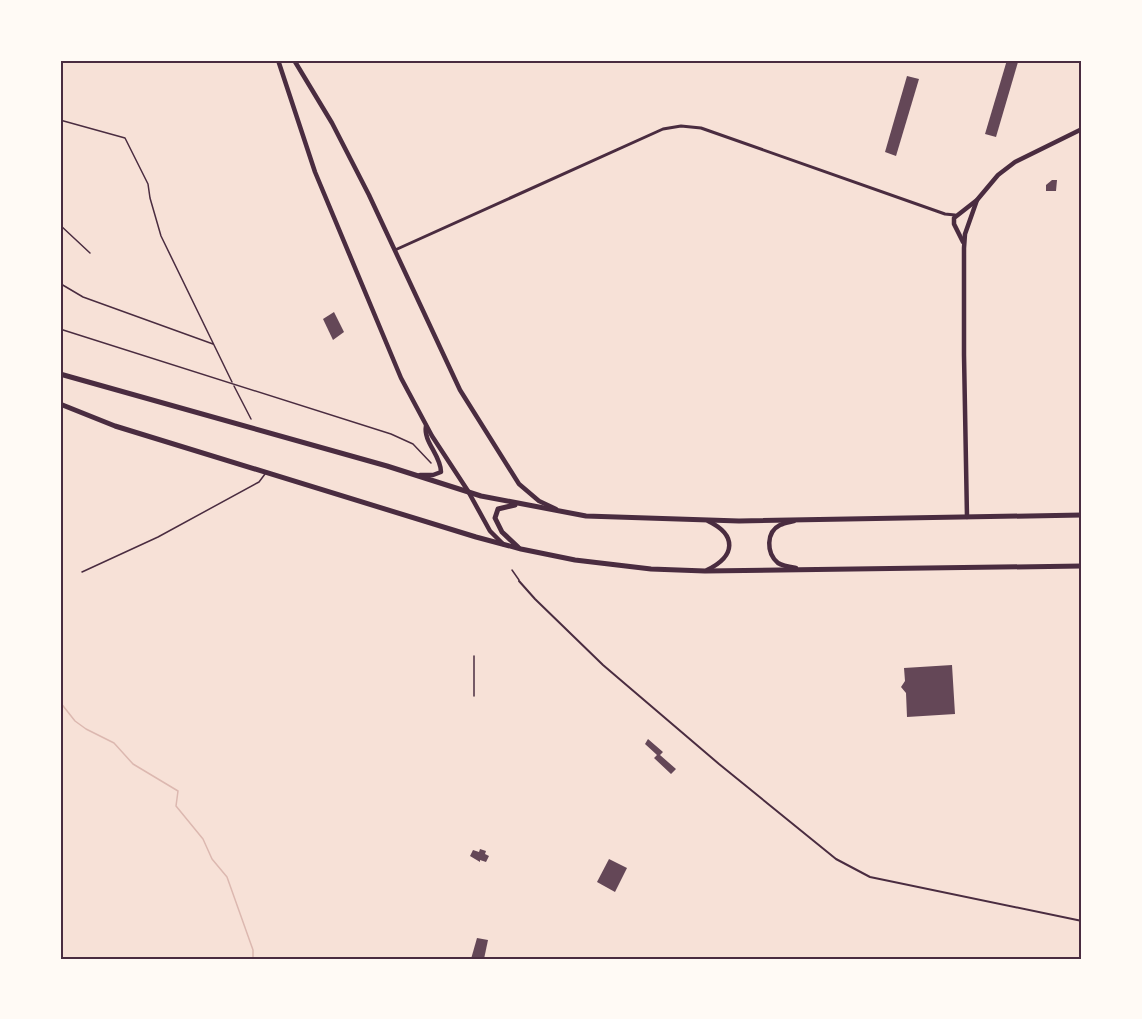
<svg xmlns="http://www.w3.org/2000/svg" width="1142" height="1019" viewBox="0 0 1142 1019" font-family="'PT Sans',sans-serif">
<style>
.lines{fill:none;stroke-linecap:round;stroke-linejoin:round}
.stream{stroke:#dcb8b0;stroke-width:1.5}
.building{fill:#644757}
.path{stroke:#4a2c40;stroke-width:1.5}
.service{stroke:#4a2c40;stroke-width:1.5}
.pedestrian{stroke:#4a2c40;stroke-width:2}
.minor{stroke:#4a2c40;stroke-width:3}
.tertiary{stroke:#4a2c40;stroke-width:4.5}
.secondary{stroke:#4a2c40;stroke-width:4.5}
.primary{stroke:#4a2c40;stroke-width:5}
.neatline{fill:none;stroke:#4a2c40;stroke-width:2}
</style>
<rect width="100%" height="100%" fill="#f7e1d7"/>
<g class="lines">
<polyline class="stream" points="60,702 75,721 86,729 114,743 133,764 178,791 176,806 203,839 212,859 227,877 253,950 253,959"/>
</g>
<g class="building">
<polygon points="1007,60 1018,62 996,137 985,134"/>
<polygon points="907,76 919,79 896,156 885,152"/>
<polygon points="1052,180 1057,180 1056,191 1046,191 1046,185"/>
<polygon points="334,312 344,332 333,340 323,319"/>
<polygon points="952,665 955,714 907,717 906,693 901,687 905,681 904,668"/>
<polygon points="648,739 663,752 660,755 676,769 671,774 654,758 657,755 645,744"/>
<polygon points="480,849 486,851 485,854 489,856 486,862 480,860 480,862 470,856 473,850 479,852"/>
<polygon points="609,859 627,868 615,892 597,882"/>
<polygon points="477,938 488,940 484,959 471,959"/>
</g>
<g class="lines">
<g class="path">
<polyline points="60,120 125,138 148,184 150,198 161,236 232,382"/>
<polyline points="60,225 90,253"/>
<polyline points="61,284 83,297 213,344"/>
<polyline points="60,329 391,434 413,444 431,463"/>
<polyline points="234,386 251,419"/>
<polyline points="474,696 474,656"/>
</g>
<g class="service">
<polyline points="512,570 519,580"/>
<polyline points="82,572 158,537 259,482 265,474"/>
</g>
<polyline class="pedestrian" points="519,581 535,599 603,665 719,764 836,859 870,877 1082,921"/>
<polyline class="minor" points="395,250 663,129 681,126 701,128 945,214 955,215"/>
<g class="tertiary">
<polyline points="963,242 954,224 954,218 977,200 998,175 1015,162 1082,129"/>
<polyline points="967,517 964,355 964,248 965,234 977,200"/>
<path d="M 794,521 C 790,522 784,523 780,525 C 766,532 766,553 778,563 C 783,566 790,567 796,568"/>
</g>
<g class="secondary">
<polyline points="278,60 315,172 401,378 432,436 468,491 490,531 503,544"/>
<polyline points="294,60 332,123 369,195 460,390 519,484 539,501 556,509"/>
<path d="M 420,475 L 433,475 L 441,472 C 441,455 423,442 426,426"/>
<path d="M 707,570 C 736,556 737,535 708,521"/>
</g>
<g class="primary">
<polyline points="60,374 387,466 481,496 586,516 739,521 1082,515"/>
<polyline points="60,404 115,426 476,537 521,549 575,560 651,569 705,571 1082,566"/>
<polyline points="515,505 498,509 495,518 502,532 518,547"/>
</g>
</g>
<rect width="1142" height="1019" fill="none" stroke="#fffaf5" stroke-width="123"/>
<rect x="62" y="62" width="1018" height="896" class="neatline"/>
</svg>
